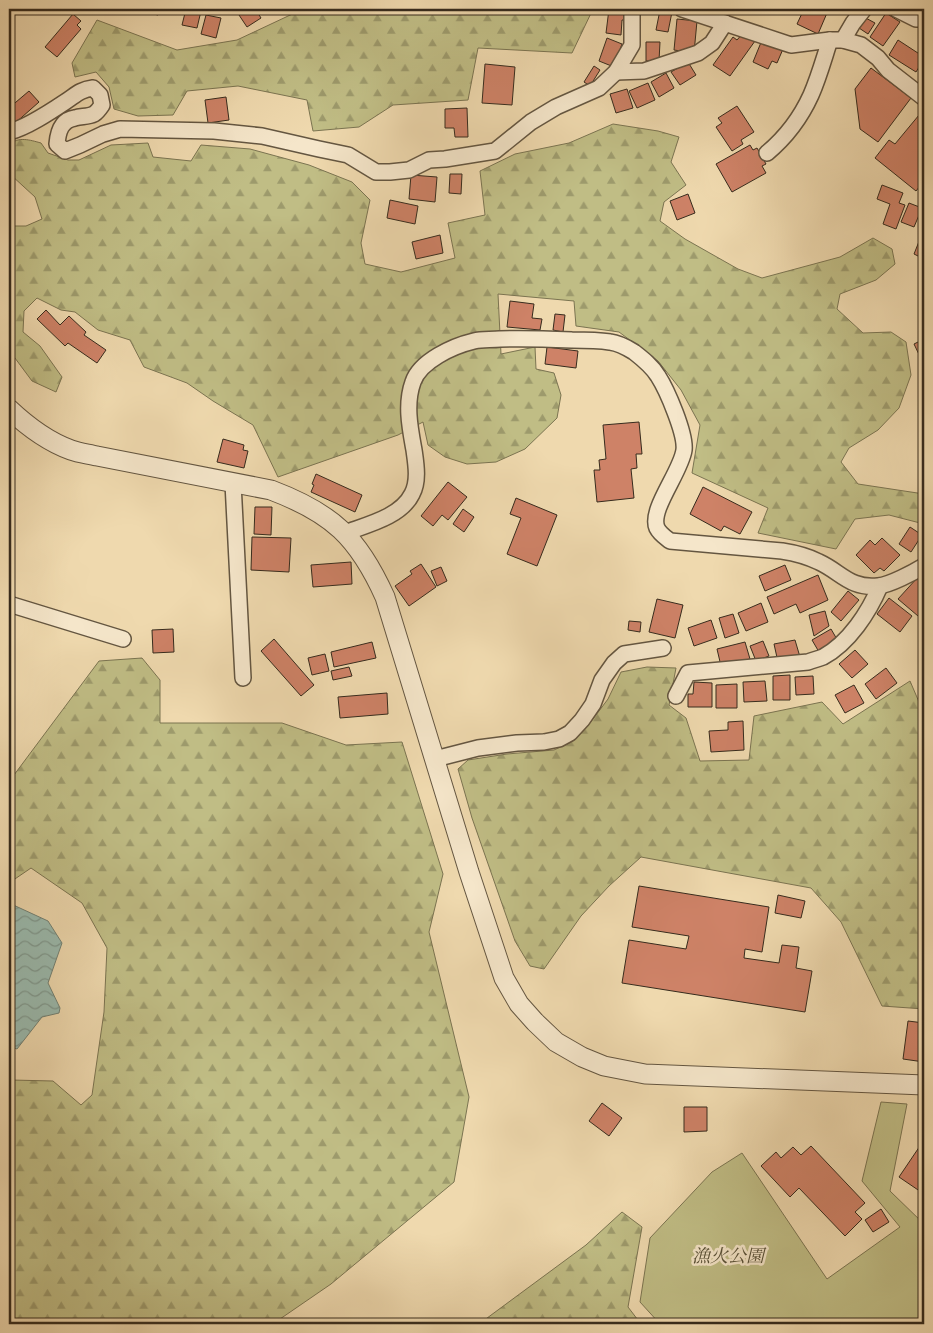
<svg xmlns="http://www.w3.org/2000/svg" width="933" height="1333" viewBox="0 0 933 1333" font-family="Alegreya,'Noto Serif JP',serif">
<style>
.forest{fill:url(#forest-firs);stroke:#7b7451}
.green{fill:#c0bd85;stroke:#7b7451}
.water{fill:url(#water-waves);stroke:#728174}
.building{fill:#ce8267;stroke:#362b1d}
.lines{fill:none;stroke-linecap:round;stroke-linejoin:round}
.minor-casing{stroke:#645641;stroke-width:18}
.tertiary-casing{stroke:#645641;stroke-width:21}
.minor{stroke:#f5e6ca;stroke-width:15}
.tertiary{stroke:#f5e6ca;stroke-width:19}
.labels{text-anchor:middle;stroke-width:5;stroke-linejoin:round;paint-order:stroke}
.park-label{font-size:18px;font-style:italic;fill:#585037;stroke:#f5e6ca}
</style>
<defs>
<pattern id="forest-firs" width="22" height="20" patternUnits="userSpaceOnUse" patternTransform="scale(1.25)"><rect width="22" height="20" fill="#c0bd85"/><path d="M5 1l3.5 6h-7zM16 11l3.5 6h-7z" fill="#9d9a6c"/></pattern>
<pattern id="water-waves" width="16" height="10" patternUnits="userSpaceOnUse" patternTransform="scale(1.25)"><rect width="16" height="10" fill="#9abaae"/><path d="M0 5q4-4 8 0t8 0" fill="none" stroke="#7e978d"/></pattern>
</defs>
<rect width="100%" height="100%" fill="#efd9ae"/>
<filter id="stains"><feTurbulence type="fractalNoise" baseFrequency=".004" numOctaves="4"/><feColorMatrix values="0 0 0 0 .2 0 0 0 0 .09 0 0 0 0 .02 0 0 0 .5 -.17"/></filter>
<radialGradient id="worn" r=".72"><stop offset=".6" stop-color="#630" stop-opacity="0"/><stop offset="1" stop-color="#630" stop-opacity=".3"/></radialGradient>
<g class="forest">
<polygon points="303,9 593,9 572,53 478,48 468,100 393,105 359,127 313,131 307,100 238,86 187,91 173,115 138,116 114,109 109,87 96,72 75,77 72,63 97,20 177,50 237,40"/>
<path d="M 613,124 L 658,131 L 679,137 L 671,162 L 686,185 L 664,202 L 660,221 L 685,239 L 738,269 L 762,278 L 840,257 L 873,238 L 892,249 L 895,264 L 876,280 L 840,294 L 837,309 L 863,333 L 891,332 L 906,342 L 911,375 L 899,408 L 878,430 L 849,448 L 841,462 L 858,484 L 924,494 L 924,524 L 889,515 L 855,519 L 836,549 L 758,533 L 768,508 L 692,473 L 700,425 L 681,390 L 658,361 L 619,332 L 576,326 L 574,301 L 498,294 L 501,354 L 535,347 L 536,369 L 554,373 L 561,395 L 557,418 L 525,449 L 496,462 L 467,464 L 445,457 L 428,445 L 423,422 L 398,435 L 278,477 L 253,425 L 213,401 L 187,383 L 144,367 L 130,340 L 98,330 L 75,312 L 61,310 L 37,298 L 24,311 L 23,332 L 40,346 L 62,377 L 56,392 L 32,381 L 9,350 L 9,226 L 26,226 L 42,219 L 35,197 L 11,175 L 9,171 L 9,145 C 18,136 30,140 41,143 L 48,153 L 68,160 L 79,160 L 111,145 L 148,143 L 153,157 L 191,161 L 201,145 L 250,149 L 309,165 L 352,182 L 370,200 L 361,243 L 365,264 L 401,272 L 455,258 L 448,223 L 485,215 L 480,171 L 515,154 L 569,143 Z"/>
<polygon points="142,658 160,680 160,723 282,723 346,745 402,742 443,874 429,932 469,1097 454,1182 331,1284 280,1319 283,1324 9,1324 9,1083 11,1080 53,1081 81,1105 92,1095 104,1012 107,948 82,903 31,868 9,883 11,779 99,661"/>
<polygon points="647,667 676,668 669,705 686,718 700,761 749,760 754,716 822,702 843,724 910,681 919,702 924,707 924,1009 882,1006 841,922 811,888 641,857 609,886 581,916 544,969 530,966 515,941 472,818 458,769 468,760 507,754 554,750 569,743 590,723 608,699 621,672"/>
<polygon points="622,1212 642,1227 628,1307 641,1324 479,1324 586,1245"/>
</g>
<polygon class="green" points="881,1102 907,1104 890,1191 924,1224 924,1324 660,1324 640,1302 650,1238 712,1172 742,1153 827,1279 900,1227 862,1181"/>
<polygon class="water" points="9,903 48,921 62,943 48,983 60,1008 59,1013 42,1017 17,1049 9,1046"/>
<g class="building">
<polygon points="141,9 160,9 158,15 140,11"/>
<polygon points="186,9 201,11 197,28 182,25"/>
<polygon points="235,9 258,9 256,10 261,18 247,27"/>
<polygon points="609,9 628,9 627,20 622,20 621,35 606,33"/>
<polygon points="804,9 818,9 827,13 818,34 797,24"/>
<polygon points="660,10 672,12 668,32 656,30"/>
<polygon points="886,13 900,22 883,46 870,37"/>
<polygon points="73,14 81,21 77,25 81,29 57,57 45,47"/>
<polygon points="206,15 221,18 216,38 201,34"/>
<polygon points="862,16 875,23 868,34 856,26"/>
<polygon points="677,19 697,21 694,53 674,50"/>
<polygon points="743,33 755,41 730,76 713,65 733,37 737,40"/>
<polygon points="607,38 622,44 614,67 599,61"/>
<polygon points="762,40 783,49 777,63 772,61 768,69 753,62"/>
<polygon points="898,40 924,57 924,59 916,72 889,55"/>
<polygon points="646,42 660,42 659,61 646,61"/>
<polygon points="688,62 696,75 680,85 671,72"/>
<polygon points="485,64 515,67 512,105 482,103"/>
<polygon points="594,66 600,70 590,86 584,82"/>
<polygon points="871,68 911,98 878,142 860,129 855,89"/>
<polygon points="666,73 674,88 659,97 651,82"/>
<polygon points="648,83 655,100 637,108 629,91"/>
<polygon points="627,89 633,108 616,113 610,94"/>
<polygon points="29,91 39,102 13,125 9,120 9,108"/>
<polygon points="226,97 229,120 208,123 205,100"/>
<polygon points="737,106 754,132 741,140 743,144 732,151 716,127 722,123 718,118"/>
<polygon points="467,108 468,137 455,137 454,128 445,128 445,109"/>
<polygon points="924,109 924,181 916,191 875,158 889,140 895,144"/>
<polygon points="750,145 753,150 757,148 766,164 762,166 766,173 732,192 716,164"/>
<polygon points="450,174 462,174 461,194 449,193"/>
<polygon points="411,175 437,177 435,202 409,199"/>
<polygon points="882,185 903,193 899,203 905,205 896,229 883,224 890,204 877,199"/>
<polygon points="688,194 695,213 677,220 670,201"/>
<polygon points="390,200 418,206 415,224 387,218"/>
<polygon points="909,203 922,208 914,227 901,222"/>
<polygon points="922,234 924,235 924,259 914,254"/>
<polygon points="440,235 443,253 416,259 412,242"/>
<polygon points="510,301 534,304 532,318 542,319 540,330 507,327"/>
<polygon points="46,310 60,325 69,316 86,332 84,335 106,350 97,363 68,343 65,346 37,319"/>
<polygon points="555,314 565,315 563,332 553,330"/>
<polygon points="924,339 924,365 914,344"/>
<polygon points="547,347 578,351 576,368 545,364"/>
<polygon points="639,422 642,454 636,454 637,468 631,469 634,498 597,502 594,470 600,470 599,460 606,459 603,425"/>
<polygon points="223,439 244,445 243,450 248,451 244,468 217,462"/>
<polygon points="316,474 362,495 355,512 311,492 314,485 312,484"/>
<polygon points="448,482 467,497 448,520 442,515 433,526 421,516"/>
<polygon points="703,487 752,512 740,534 724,526 721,531 690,514"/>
<polygon points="516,498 557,515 537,566 507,554 521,518 510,514"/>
<polygon points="255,507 272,507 271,535 254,534"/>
<polygon points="463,509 474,517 464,532 453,524"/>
<polygon points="910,527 922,535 911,552 899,544"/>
<polygon points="252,537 291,538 289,572 251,570"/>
<polygon points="882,538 900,555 884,571 880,568 874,573 856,555 870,540 875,545"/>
<polygon points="351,562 352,584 313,587 311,565"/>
<polygon points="421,564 436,587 409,606 395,586 412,574 410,571"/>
<polygon points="785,565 791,580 765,591 759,576"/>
<polygon points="441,567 447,581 437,586 431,571"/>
<polygon points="818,575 828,600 800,613 796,604 774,614 767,597"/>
<polygon points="918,577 924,582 924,609 918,616 898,599"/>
<polygon points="848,591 859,600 841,621 831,612"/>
<polygon points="889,598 912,616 900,632 877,614"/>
<polygon points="657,599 683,605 675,638 649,632"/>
<polygon points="761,603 768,622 746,631 738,613"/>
<polygon points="825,611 829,626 814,636 809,615"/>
<polygon points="733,614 739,633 725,638 719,618"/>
<polygon points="711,620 717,638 694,646 688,628"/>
<polygon points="629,621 641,622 640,632 628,630"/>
<polygon points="173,629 174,652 153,653 152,630"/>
<polygon points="831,629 838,641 819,652 812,640"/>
<polygon points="274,639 314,685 301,696 261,651"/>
<polygon points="795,640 800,657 778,662 774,644"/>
<polygon points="763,641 769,656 756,661 750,646"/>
<polygon points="372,642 376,658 334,667 331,652"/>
<polygon points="745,642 750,659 721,666 717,649"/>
<polygon points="855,650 868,664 852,678 839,664"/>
<polygon points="325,654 329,671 312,675 308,658"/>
<polygon points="349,667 352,676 333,680 331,671"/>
<polygon points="886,668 897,683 876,699 865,684"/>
<polygon points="790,675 790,700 773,700 773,676"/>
<polygon points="813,676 814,694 796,695 795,677"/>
<polygon points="765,681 767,701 744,702 743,682"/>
<polygon points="694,682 712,683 712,707 688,707 688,694 693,694"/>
<polygon points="737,684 737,708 716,708 716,685"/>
<polygon points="854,685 864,703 845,713 835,695"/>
<polygon points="387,693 388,714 340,718 338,697"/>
<polygon points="743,721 744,750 711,752 709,731 728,730 728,722"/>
<polygon points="639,886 769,907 762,952 745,949 744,958 779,963 782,945 799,947 796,968 812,971 805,1012 622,983 629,940 686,949 689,936 632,927"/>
<polygon points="778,895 805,901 801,918 775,913"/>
<polygon points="908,1021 924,1023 924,1062 903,1059"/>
<polygon points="602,1103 622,1118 609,1136 589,1121"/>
<polygon points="684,1107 707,1107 707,1131 684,1132"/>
<polygon points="924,1140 924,1194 899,1177"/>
<polygon points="811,1146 865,1203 855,1212 862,1219 845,1236 799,1188 790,1197 761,1166 776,1152 781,1158 793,1147 801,1155"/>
<polygon points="881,1209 889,1222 873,1232 865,1220"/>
</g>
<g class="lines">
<g class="minor-casing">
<g id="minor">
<polyline points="682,9 791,45 830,40 843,40 861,45 878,58 888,70 924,98"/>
<polyline points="896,9 916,19 924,19"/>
<polyline points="843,40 853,23 864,9"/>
<polyline points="616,72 644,71 698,53 712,43 725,23"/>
<path d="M 9,132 C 26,128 50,112 65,102 C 76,95 79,90 93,88 L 100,95 L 102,105 C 100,108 97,112 94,114 C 88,117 81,116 75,118 C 61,120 58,132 57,144 L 65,151 L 80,145 L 103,134 L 120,129 L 214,131 L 262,136 L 319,149 L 348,155 L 376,172 L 390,172 L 409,170 L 429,160 L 445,159 L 495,151 L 531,122 L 556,107 L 599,88 L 616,72 L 632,45 L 632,9"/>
<path d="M 767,153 C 785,138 801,117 811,95 C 819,77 824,58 830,40"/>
<polyline points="233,483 243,678"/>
<path d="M 345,533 C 366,525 401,517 412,494 C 419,481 416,464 414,450 C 410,428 405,404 413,382 C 420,361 453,346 474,341 C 482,339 491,340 500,339 C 524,338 548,339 572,340 C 584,340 597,340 610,342 C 619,343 626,347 634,352 C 643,359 652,366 658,376 C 667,390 686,434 684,450 C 681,472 649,510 657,528 C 660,534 665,537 670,541 L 782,551 C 795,553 807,556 819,562 C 841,572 850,589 878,586 C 890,585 914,572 924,566"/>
<polyline points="9,604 123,639"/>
<path d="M 676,696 L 688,673 L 808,662 C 813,660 818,659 823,657 C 849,643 869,612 880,586"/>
<polyline points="435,759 478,748 517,743 544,742 559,739 570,733 582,720 593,704 602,680 614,663 624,654 663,648"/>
</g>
</g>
<g class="tertiary-casing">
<path id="tertiary" d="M 9,409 C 27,426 46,441 71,450 C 79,453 89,454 97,456 L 271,490 C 332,513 358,537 385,597 L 469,872 L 504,978 L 519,1004 L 535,1022 L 556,1042 L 582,1057 L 604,1066 L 645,1074 L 924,1085"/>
</g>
<use href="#minor" class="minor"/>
<use href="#tertiary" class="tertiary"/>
</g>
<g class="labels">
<g class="park-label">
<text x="728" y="1262">漁火公園</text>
</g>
</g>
<rect width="933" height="1333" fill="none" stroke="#efd9ae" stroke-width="30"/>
<rect x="10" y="10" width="913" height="1313" fill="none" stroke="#362b1d" stroke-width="2.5"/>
<rect x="15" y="15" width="903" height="1303" fill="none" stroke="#362b1d"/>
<rect width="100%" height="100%" filter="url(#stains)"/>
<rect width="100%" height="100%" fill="url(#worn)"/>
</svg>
